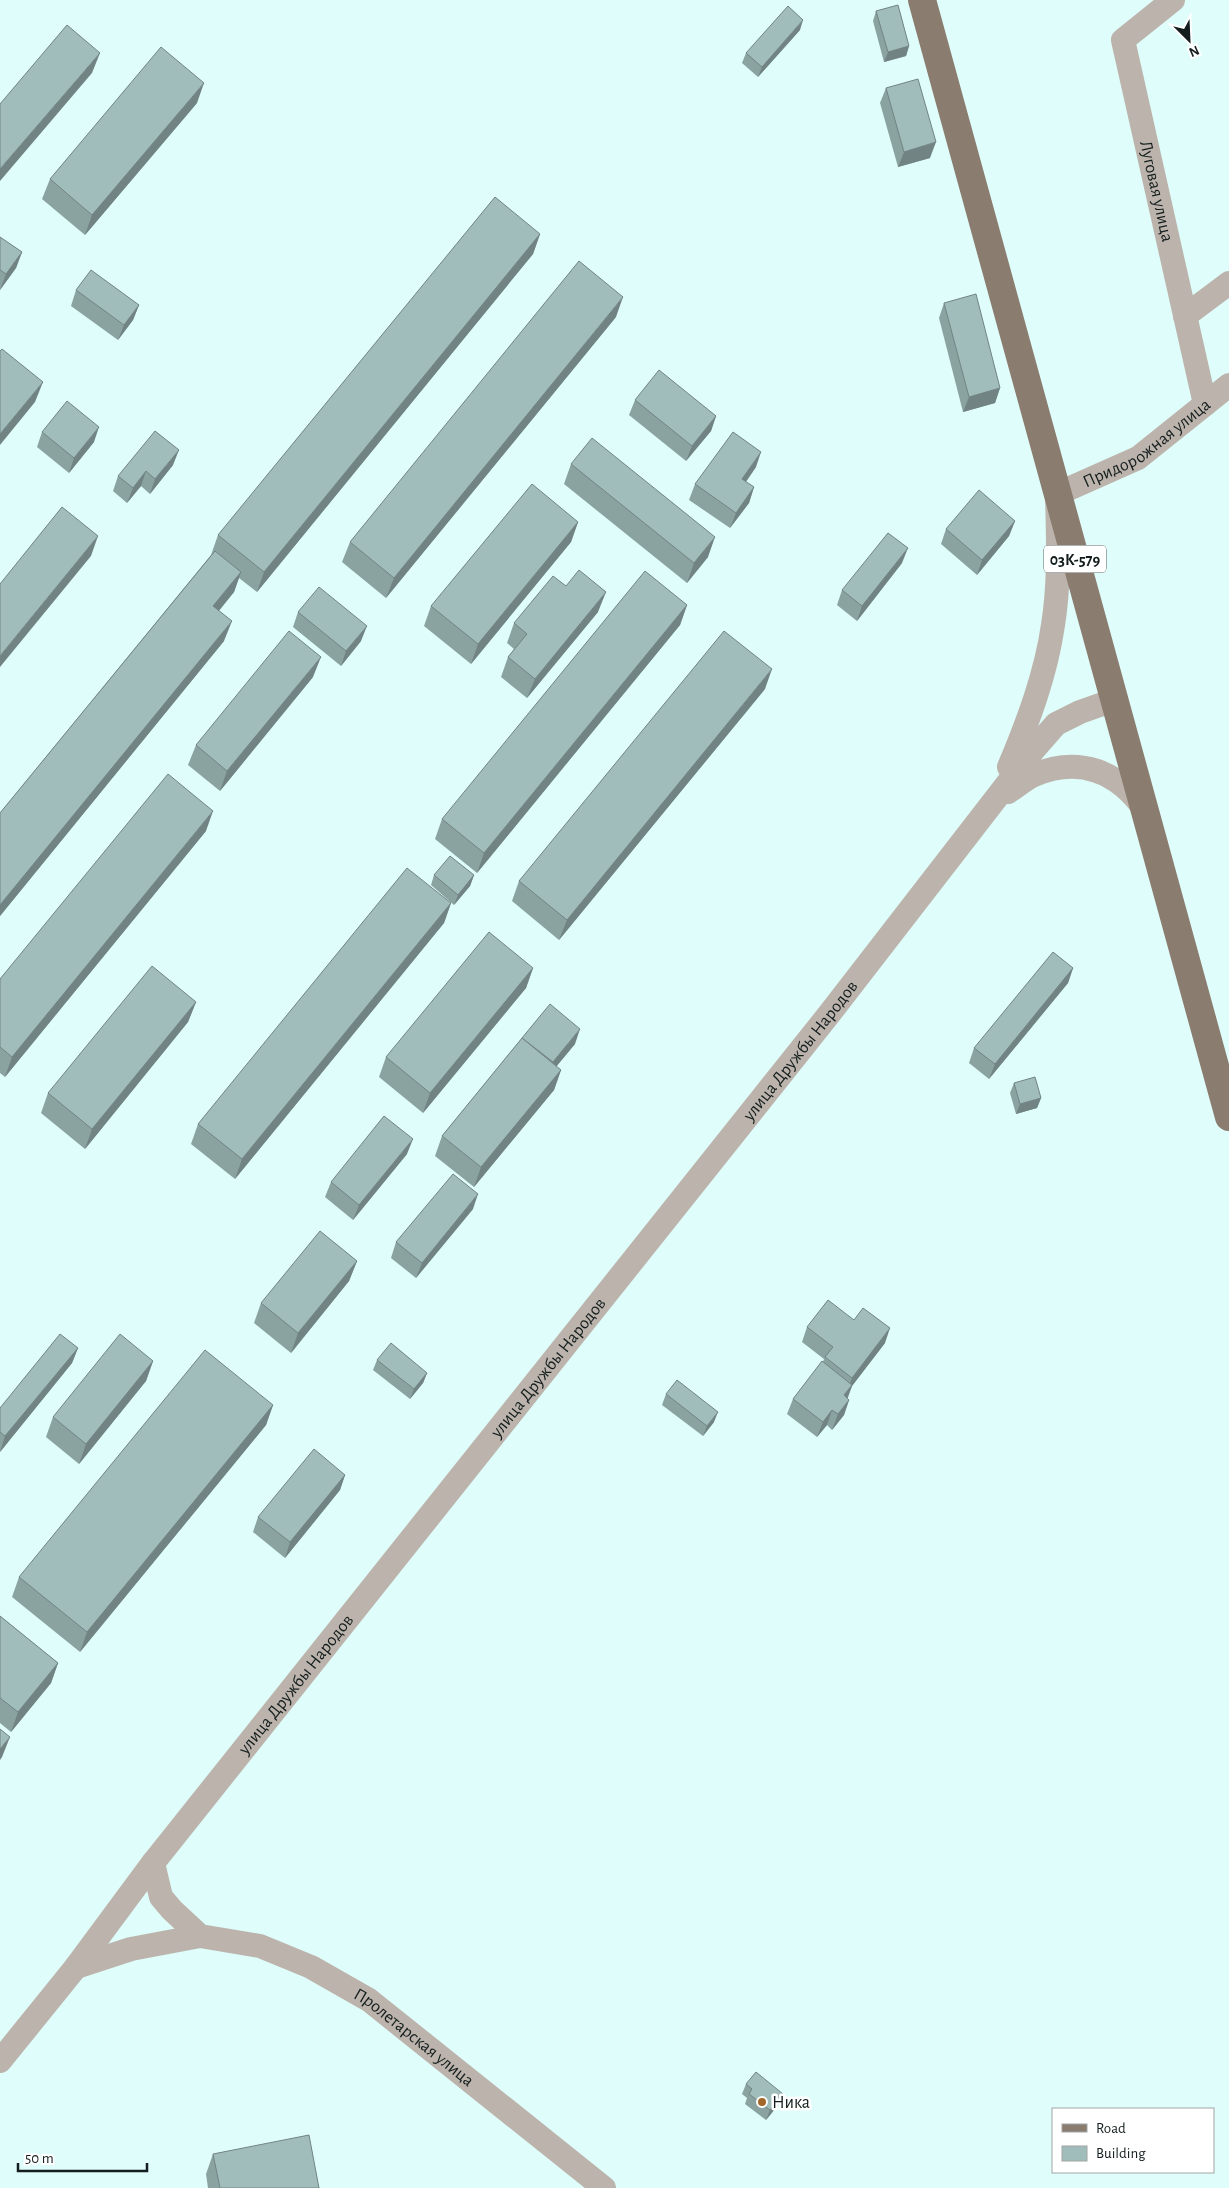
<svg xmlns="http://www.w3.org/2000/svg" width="1229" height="2188" viewBox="0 0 1229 2188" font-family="'Alegreya Sans',sans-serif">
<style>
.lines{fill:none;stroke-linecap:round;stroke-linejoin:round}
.minor{stroke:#bcb4ac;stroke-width:24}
.major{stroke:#8b7c70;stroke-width:28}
.wall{fill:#8aa3a1}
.shaded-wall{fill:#718483}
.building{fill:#a1bdbb;stroke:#718483}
.poi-dot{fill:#a36729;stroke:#fff;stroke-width:2}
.labels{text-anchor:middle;stroke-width:5;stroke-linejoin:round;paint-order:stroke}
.shield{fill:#fff;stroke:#5a6262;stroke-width:1}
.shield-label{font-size:16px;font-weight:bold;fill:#141e1e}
.street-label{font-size:18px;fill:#141e1e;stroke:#fff}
.poi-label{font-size:18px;fill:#141e1e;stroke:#fff;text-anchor:start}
</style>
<rect width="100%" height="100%" fill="#dffdfa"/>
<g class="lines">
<g class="minor">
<path id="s1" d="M 1173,0 L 1123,40 L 1205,404"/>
<polyline points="1185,316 1229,283"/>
<path id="s2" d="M 1009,767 C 1028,722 1046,674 1053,625 C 1060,582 1058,537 1057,494 L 1138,458 L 1229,385"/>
<path d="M 1008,792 C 1016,787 1025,779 1034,775 C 1079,756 1118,771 1145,810"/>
<path id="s3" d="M 153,1863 L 161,1897 L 172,1910 L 200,1936 L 260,1946 L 311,1967 L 369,2000 L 604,2188"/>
<polyline points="76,1967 131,1949 200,1936"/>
<path id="s4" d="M 0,2061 L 76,1967 L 153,1863 L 830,1013 L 1035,748 L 1056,724 L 1080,712 L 1114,700"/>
</g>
<polyline class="major" points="922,0 1229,1117"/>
</g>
<g class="wall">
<polygon points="876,11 909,46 906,56 884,62 873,21"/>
<polygon points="800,30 758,77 742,63 746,53"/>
<polygon points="886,88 930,158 898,167 880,103"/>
<polygon points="197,103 85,235 42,199 50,179"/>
<polygon points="540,234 533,254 257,592 239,578 234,592 219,611 224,641 0,916 0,813 211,555 218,535"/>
<polygon points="0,237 22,252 16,268 0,290"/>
<polygon points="76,290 139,305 133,320 118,340 71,306"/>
<polygon points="944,303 1000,388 995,403 963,412 939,318"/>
<polygon points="616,317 386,598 342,562 350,542"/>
<polygon points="635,400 716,416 711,431 686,461 629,415"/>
<polygon points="42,432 94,442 69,473 37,447"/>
<polygon points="571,464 708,557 687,583 564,484"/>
<polygon points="173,465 150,494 141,486 127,503 113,491 118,476"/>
<polygon points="756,467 746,482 754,487 749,503 730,528 689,500 695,484"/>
<polygon points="1015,521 1009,536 977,575 941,544 946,529"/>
<polygon points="578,522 571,542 471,664 424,626 431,606"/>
<polygon points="902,563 857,621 837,605 842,590"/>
<polygon points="687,605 680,625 477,873 435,839 442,819"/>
<polygon points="298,612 361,641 341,666 293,627"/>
<polygon points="598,612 527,698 501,677 508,657 514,649 507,643 514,623"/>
<polygon points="313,677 220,791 188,765 196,745"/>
<polygon points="765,689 559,940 512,901 519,881"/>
<polygon points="206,831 5,1077 0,1073 0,979"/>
<polygon points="434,875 474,875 470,886 454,905 431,885"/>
<polygon points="451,903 444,923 235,1179 191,1144 198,1124"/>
<polygon points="533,968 526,988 423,1113 379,1077 386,1057"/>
<polygon points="1073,968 1068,983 989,1079 969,1063 974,1048"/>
<polygon points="196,1002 188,1022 85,1149 41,1113 48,1093"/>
<polygon points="522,1038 575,1044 556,1066 561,1070 554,1090 474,1187 435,1156 442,1136"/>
<polygon points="1014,1083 1041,1098 1037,1108 1016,1114 1010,1093"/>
<polygon points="407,1154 353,1220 325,1197 331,1182"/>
<polygon points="473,1209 416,1278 391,1258 396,1242"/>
<polygon points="357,1261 349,1281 291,1353 254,1323 261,1303"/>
<polygon points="807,1327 885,1343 852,1386 847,1398 849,1400 844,1415 832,1430 827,1425 817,1437 787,1414 793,1399 823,1362 824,1359 802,1342"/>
<polygon points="78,1348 72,1363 0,1452 0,1408"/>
<polygon points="377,1360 427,1373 423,1383 410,1399 373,1370"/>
<polygon points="153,1361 146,1381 79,1464 46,1437 53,1417"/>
<polygon points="666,1394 714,1422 703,1436 662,1405"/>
<polygon points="273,1405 266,1425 80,1652 12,1597 19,1577"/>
<polygon points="345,1475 340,1490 285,1558 253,1532 258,1517"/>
<polygon points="0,1616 58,1663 51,1683 11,1732 0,1723"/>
<polygon points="746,2084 783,2094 779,2104 766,2120 745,2104 747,2098 742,2094"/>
<polygon points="213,2154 319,2188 208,2188 206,2174"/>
</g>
<g class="shaded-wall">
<polygon points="803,20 800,30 758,77 762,67"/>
<polygon points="909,46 906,56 884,62 888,52"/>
<polygon points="100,53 92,73 0,181 0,169"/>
<polygon points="204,83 197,103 85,235 92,215"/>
<polygon points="936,142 930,158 898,167 904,152"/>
<polygon points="540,234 533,254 257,592 264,572"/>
<polygon points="22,252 16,268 0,290 6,274"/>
<polygon points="623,297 616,317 386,598 394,578"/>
<polygon points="139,305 133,320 118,340 124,325"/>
<polygon points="43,382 35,402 0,445 0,434"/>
<polygon points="1000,388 995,403 963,412 969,397"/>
<polygon points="716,416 711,431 686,461 692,446"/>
<polygon points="99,427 94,442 69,473 74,458"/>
<polygon points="179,450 173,465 150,494 155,479"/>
<polygon points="761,452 756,467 737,494 742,479"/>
<polygon points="146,471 141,486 127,503 133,488"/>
<polygon points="754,487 749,503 730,528 736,513"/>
<polygon points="1015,521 1009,536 977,575 982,560"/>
<polygon points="578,522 571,542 471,664 478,644"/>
<polygon points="98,536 91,556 0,667 0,656"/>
<polygon points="715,537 708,557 687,583 694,563"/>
<polygon points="908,548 902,563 857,621 862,606"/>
<polygon points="241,572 234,592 206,626 213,606"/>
<polygon points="606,592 598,612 527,698 535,679"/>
<polygon points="687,605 680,625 477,873 484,853"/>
<polygon points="232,621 224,641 0,916 0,905"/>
<polygon points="367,626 361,641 341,666 346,651"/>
<polygon points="321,657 313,677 220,791 227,771"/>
<polygon points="772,669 765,689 559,940 567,920"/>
<polygon points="213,811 206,831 5,1077 12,1057"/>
<polygon points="474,875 470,886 454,905 458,895"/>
<polygon points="451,903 444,923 235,1179 242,1159"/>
<polygon points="533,968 526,988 423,1113 430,1093"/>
<polygon points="1073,968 1068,983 989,1079 995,1064"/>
<polygon points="196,1002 188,1022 85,1149 92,1129"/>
<polygon points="580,1029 575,1044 547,1078 553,1062"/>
<polygon points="561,1070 554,1090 474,1187 481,1167"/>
<polygon points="1041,1098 1037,1108 1016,1114 1020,1104"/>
<polygon points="413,1139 407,1154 353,1220 359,1205"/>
<polygon points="478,1194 473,1209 416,1278 422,1263"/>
<polygon points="357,1261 349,1281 291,1353 298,1333"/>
<polygon points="890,1328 885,1343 852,1386 847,1400 844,1395 847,1392 852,1378"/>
<polygon points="78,1348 72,1363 0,1452 5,1436"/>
<polygon points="153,1361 146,1381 79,1464 86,1444"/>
<polygon points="427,1373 423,1383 410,1399 414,1389"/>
<polygon points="849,1400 844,1415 832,1430 838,1414"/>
<polygon points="273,1405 266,1425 80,1652 87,1632"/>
<polygon points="832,1410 827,1425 817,1437 823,1422"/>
<polygon points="718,1412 714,1422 703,1436 707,1426"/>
<polygon points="345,1475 340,1490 285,1558 290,1542"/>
<polygon points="58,1663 51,1683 11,1732 18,1712"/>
<polygon points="10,1737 2,1757 0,1760 0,1749"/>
<polygon points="783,2094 779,2104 766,2120 770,2110"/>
</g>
<g class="building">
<polygon points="898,5 909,46 888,52 876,11"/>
<polygon points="788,6 803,20 762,67 746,53"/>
<polygon points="67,25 100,53 0,169 0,104"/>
<polygon points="161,47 204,83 92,215 50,179"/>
<polygon points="918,79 936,142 904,152 886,88"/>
<polygon points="495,197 540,234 264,572 218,535"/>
<polygon points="0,237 22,252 6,274 0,270"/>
<polygon points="579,261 623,297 394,578 350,542"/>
<polygon points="91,270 139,305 124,325 76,290"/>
<polygon points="976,294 1000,388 969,397 944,303"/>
<polygon points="2,349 43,382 0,434 0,351"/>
<polygon points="659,370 716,416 692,446 635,400"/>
<polygon points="67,401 99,427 74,458 42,432"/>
<polygon points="155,431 179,450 155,479 146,471 133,488 118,476"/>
<polygon points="733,432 761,452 742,479 754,487 736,513 695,484"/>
<polygon points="592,438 715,537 694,563 571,464"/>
<polygon points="532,484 578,522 478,644 431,606"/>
<polygon points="979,490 1015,521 982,560 946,529"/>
<polygon points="62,507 98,536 0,656 0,584"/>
<polygon points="888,533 908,548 862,606 842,590"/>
<polygon points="215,551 241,572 213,606 232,621 0,905 0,813"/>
<polygon points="579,570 606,592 535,679 508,657 527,634 514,623 553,576 566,586"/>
<polygon points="645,571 687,605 484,853 442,819"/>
<polygon points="319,587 367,626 346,651 298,612"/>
<polygon points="289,631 321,657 227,771 196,745"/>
<polygon points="724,631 772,669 567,920 519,881"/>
<polygon points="168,774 213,811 12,1057 0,1047 0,979"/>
<polygon points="450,856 474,875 458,895 434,875"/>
<polygon points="407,868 451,903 242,1159 198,1124"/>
<polygon points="489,932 533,968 430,1093 386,1057"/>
<polygon points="1053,952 1073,968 995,1064 974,1048"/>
<polygon points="152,966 196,1002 92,1129 48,1093"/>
<polygon points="550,1004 580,1029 553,1062 522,1038"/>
<polygon points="522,1038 561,1070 481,1167 442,1136"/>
<polygon points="1035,1077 1041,1098 1020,1104 1014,1083"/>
<polygon points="384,1116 413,1139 359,1205 331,1182"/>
<polygon points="453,1174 478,1194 422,1263 396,1242"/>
<polygon points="320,1231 357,1261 298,1333 261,1303"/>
<polygon points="828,1300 854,1320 863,1308 890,1328 852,1378 825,1357 833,1347 807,1327"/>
<polygon points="60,1334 78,1348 5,1436 0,1432 0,1408"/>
<polygon points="120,1334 153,1361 86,1444 53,1417"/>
<polygon points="391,1343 427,1373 414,1389 377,1360"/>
<polygon points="205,1350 273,1405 87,1632 19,1577"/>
<polygon points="822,1361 852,1385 844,1395 849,1400 838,1414 832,1410 823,1422 793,1399"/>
<polygon points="677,1380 718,1412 707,1426 666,1394"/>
<polygon points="314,1449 345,1475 290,1542 258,1517"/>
<polygon points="0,1616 58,1663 18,1712 0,1698"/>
<polygon points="0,1729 10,1737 0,1749"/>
<polygon points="756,2072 783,2094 770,2110 749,2094 752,2089 746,2084"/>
<polygon points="309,2135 319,2188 220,2188 213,2154"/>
</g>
<circle class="poi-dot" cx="762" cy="2102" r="5"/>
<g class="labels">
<rect class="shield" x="1044" y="545.5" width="62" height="27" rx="4"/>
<g class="shield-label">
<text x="1075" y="565">03К-579</text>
</g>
<g class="street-label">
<text dy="6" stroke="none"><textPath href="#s1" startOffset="219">Луговая улица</textPath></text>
<text dy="6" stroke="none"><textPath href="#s2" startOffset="384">Придорожная улица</textPath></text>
<text dy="6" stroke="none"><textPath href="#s4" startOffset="1289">улица Дружбы Народов</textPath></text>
<text dy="6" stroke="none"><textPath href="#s4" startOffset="884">улица Дружбы Народов</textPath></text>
<text dy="6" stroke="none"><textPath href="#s4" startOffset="479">улица Дружбы Народов</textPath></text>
<text dy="6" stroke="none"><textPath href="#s3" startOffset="331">Пролетарская улица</textPath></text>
</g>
<g class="poi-label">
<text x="772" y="2108">Ника</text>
</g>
</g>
<rect x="1052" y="2108" width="162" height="65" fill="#ffffff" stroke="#a1a5a5"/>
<rect x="1062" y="2124" width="25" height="8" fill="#8b7c70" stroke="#a1a5a5"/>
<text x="1096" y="2133" font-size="15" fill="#141e1e">Road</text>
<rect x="1062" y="2146" width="25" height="15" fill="#a1bdbb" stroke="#a1a5a5"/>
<text x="1096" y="2158" font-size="15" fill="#141e1e">Building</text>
<g transform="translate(1189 40) rotate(156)" stroke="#ffffff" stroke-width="4" paint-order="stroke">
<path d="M0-4L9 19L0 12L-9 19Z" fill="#141e1e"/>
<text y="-8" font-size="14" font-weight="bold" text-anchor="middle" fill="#141e1e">N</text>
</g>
<path d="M18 2163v8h129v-8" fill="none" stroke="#141e1e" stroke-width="2.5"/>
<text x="25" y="2163" font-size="15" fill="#141e1e" stroke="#ffffff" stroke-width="4" paint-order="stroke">50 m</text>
</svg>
